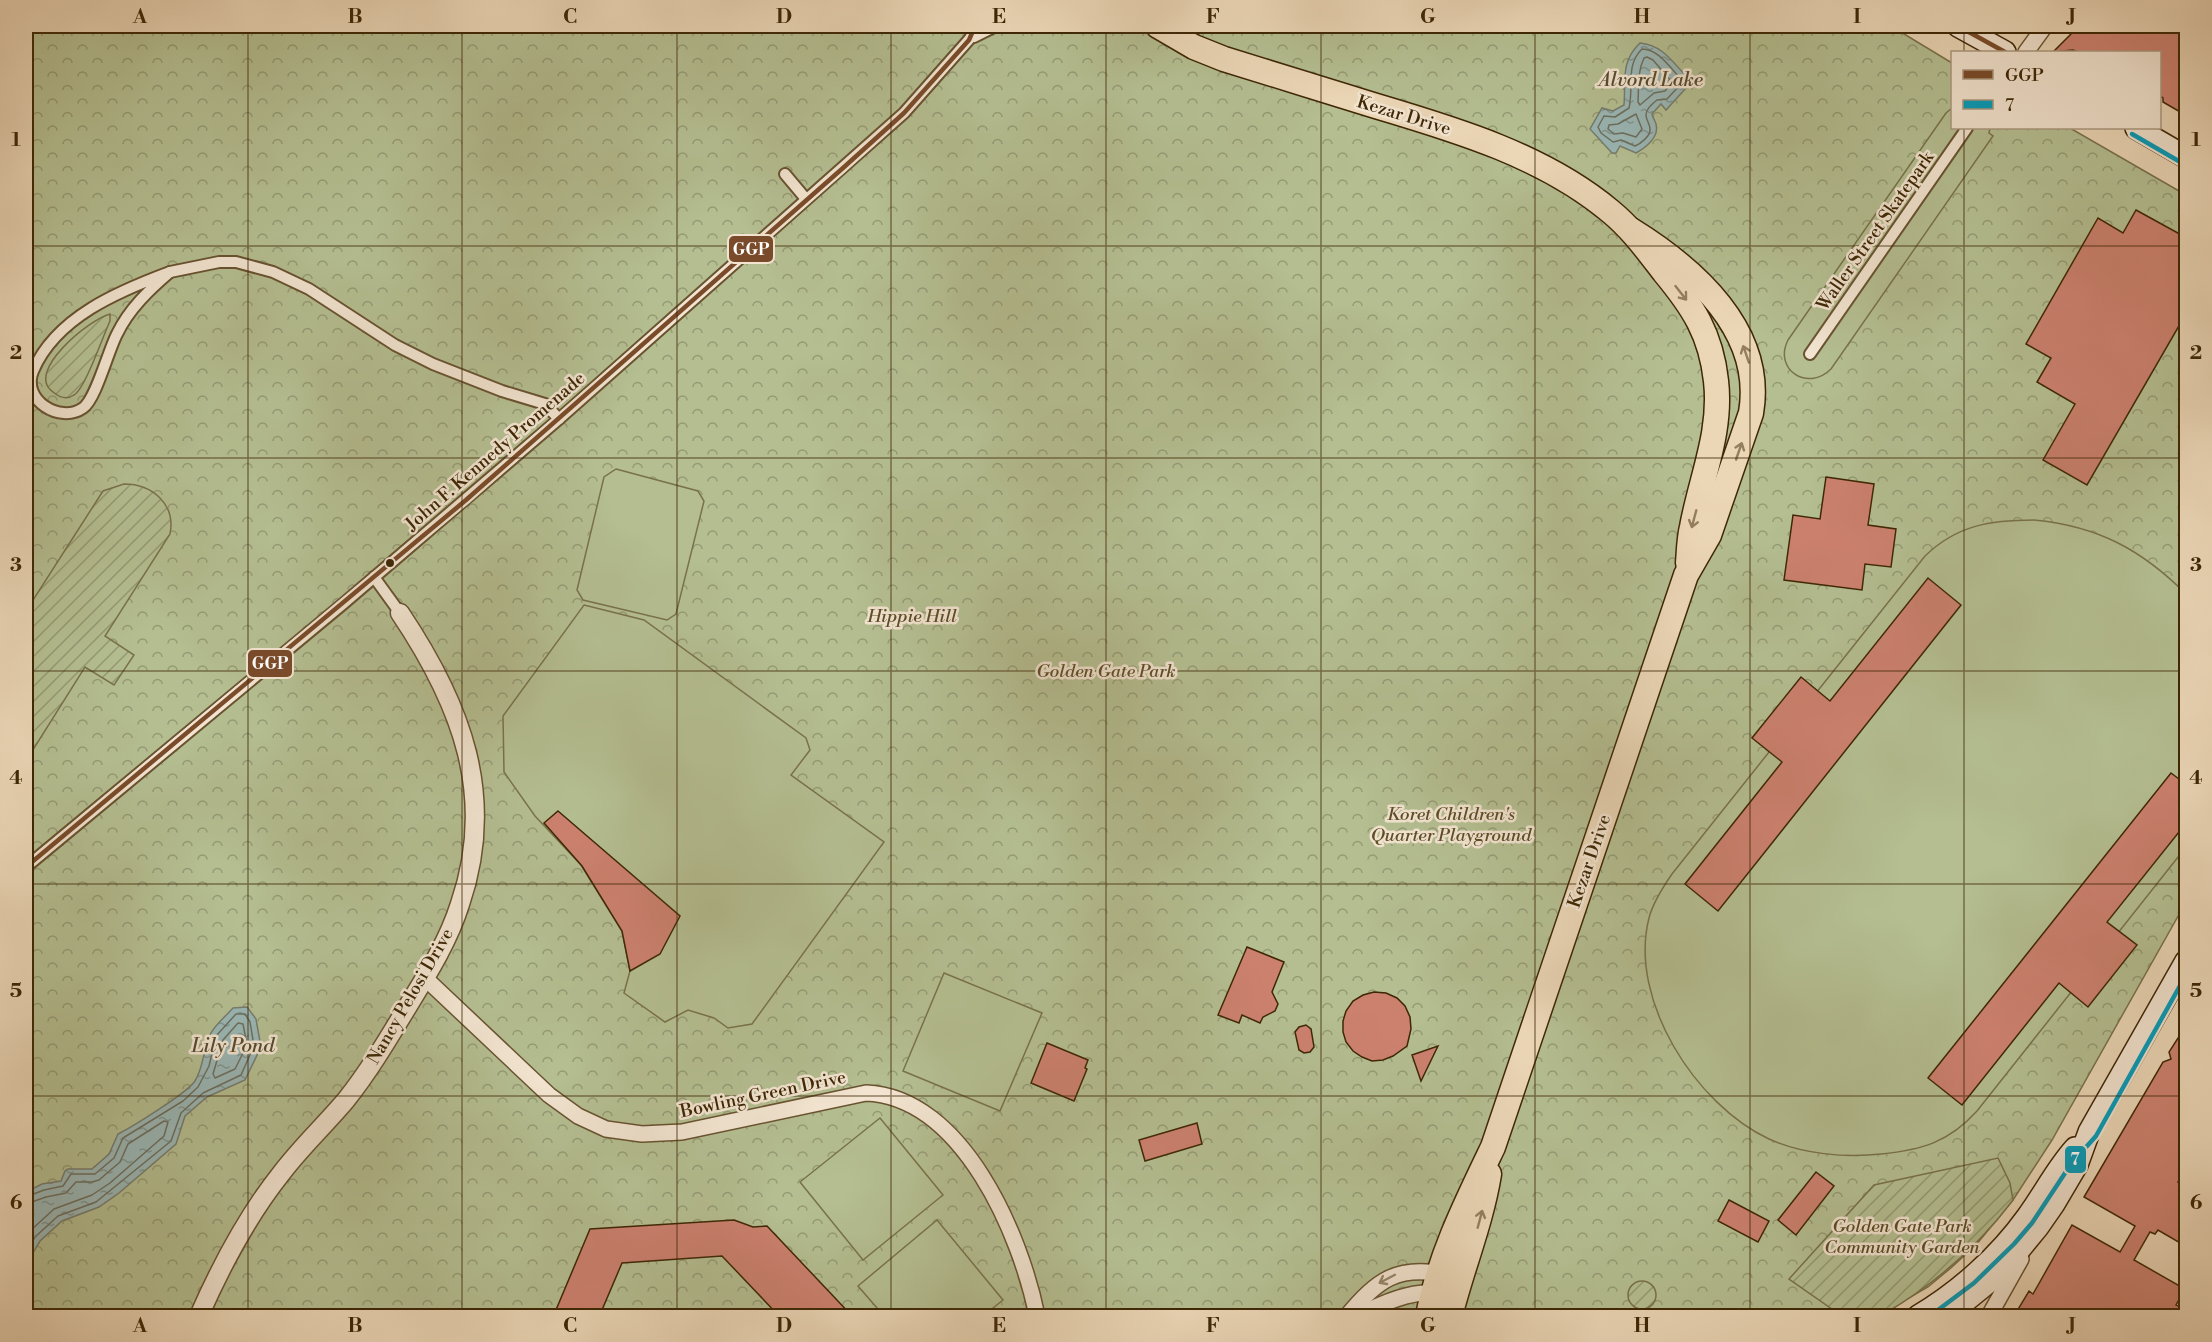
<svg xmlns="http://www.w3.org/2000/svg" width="2212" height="1342" viewBox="0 0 2212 1342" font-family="'Libre Bodoni',serif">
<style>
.park{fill:url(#park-crowns);stroke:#79724b;stroke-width:1.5}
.garden{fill:url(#garden-furrows);stroke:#79724b;stroke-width:1.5}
.pitch{fill:#b4be91;stroke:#79724b;stroke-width:1.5}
.water{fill:url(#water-ripples);stroke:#757d6f;stroke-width:1.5}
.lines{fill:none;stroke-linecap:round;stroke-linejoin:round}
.shore{stroke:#6c6f5e;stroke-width:1.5}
.building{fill:#cc816f;stroke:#3e2705;stroke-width:1.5}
.pedestrian-casing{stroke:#695331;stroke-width:14}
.minor-casing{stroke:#695331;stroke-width:18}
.tertiary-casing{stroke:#695331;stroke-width:21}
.secondary-casing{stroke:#3e2705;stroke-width:24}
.primary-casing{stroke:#3e2705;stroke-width:27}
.pedestrian{stroke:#f2e4d0;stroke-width:10}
.minor{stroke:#f2e4d0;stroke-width:15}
.tertiary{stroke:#f2e4d0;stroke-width:18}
.secondary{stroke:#f2e4d0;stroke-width:21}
.primary{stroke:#ebd6b6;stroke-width:24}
.bus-1-casing{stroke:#f2e4d0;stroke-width:9}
.bus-2-casing{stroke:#f2e4d0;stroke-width:9}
.bus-1{stroke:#7a4b2a;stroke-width:4.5}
.bus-2{stroke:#069cba;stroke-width:4.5}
.oneway{stroke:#947e5e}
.oneway2{stroke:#98866a}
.grid{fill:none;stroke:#3e2705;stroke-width:1.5;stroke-opacity:0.55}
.bus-dot{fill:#3e2705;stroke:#f2e4d0;stroke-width:2}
.labels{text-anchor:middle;stroke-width:5;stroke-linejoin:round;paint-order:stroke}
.street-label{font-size:18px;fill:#3e2705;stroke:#f2e4d0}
.park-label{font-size:18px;font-style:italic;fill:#5c4d28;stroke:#f2e4d0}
.water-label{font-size:20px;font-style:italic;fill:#554b31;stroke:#f2e4d0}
.line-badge{stroke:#f2e4d0;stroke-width:2}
.badge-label{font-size:16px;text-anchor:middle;font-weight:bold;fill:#fff}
.neatline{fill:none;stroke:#3e2705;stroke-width:2}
.grid-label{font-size:20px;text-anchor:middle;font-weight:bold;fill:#3e2705}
</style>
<defs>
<pattern id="park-crowns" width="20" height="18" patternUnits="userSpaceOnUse" patternTransform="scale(1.5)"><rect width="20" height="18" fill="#b4be91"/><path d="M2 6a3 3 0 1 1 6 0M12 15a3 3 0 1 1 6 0" fill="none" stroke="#949a74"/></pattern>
<pattern id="garden-furrows" width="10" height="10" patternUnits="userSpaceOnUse" patternTransform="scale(1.5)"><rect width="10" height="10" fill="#b4be91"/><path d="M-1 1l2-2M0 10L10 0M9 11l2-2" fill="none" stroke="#949a74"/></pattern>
<pattern id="water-ripples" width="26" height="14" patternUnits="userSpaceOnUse" patternTransform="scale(1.5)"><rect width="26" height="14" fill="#9ab7b6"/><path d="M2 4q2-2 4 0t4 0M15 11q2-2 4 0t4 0" fill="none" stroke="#7f9592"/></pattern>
</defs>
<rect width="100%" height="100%" fill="#ebd6b6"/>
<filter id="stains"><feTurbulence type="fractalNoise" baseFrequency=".00333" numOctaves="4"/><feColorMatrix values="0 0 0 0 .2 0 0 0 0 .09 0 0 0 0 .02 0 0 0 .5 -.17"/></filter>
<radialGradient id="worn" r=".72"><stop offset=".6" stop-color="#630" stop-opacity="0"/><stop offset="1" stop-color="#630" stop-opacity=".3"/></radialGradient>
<polygon class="park" points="26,26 1891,26 1952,63 1952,128 2070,128 2186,195 2186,902 2052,1140 2013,1200 1976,1245 1952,1267 1928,1287 1878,1316 26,1316"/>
<g class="garden">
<path d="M 110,314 L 110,321 C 103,336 85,389 74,395 C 67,400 59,397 53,392 C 24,372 90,319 110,314 Z"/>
<path d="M 124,484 C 152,484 176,504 170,534 L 105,636 L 134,655 L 114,685 L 85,667 L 26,761 L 26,611 L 103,491 Z"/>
<path d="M 1998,1158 L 2010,1183 L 2013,1200 C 1977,1248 1935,1284 1884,1314 L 1878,1316 L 1842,1316 L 1789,1279 L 1874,1185 Z"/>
<circle cx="1642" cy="1295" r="14"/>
</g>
<g class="pitch">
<path d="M 1952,108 L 1952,128 L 1990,128 L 1989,133 L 1993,136 L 1831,369 C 1808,392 1773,370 1788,340 L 1946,113 Z"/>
<polygon points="616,469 698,491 704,501 676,614 667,620 583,600 577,590 604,477"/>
<path d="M 2034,520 C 2098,526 2142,550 2186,594 L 2186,847 L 1977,1111 C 1949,1142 1922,1150 1881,1154 C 1845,1158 1802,1154 1769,1139 C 1696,1105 1628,1000 1649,918 C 1653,902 1663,887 1672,874 L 1925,556 C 1957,525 1991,520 2034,520 Z"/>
<polygon points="584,605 644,620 806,738 810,750 791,775 884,842 752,1024 728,1028 714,1018 688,1010 665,1022 624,993 630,971 622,931 581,865 535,816 504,772 503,716"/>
<polygon points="944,973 1042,1013 1000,1111 903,1071"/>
<polygon points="880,1118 943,1195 863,1260 800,1182"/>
<polygon points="937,1220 1003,1300 983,1316 884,1316 858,1286"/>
</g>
<g class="water">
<path d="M 1640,43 C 1663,45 1673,63 1688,78 L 1687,87 L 1666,110 L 1661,104 L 1652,114 C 1653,118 1655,121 1656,124 C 1660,137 1645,148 1636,153 L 1620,146 L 1616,153 L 1612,153 L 1590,129 L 1602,108 L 1613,111 L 1624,105 C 1626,81 1620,62 1640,43 Z"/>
<path d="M 247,1007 L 256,1019 L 261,1047 L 245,1080 L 207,1097 L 185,1116 L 176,1144 L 119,1193 L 99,1207 L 62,1221 L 40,1241 L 30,1258 L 26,1260 L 26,1192 L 42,1184 L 61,1181 L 65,1171 L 68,1169 L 92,1169 L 109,1154 L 118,1134 C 132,1127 187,1093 195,1081 C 204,1067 203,1048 211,1033 C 216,1024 226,1016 233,1008 Z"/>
</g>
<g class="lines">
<g class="shore">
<path d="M 1642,49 C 1659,49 1670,68 1681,79 L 1681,84 L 1667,99 L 1657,100 C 1653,103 1646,109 1646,115 C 1646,120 1650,124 1650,129 C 1651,136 1640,144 1635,146 L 1621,140 L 1613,142 L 1601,133 L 1598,127 L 1604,116 L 1615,117 L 1629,108 C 1634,89 1625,65 1642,49 Z"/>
<path d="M 1647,57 L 1653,60 L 1672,82 L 1665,91 L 1654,93 L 1640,105 L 1638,102 C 1639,86 1637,73 1644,58 Z"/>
<polygon points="1636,114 1642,129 1636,137 1623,133 1614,134 1608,129 1609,125 1618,124"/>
<polygon points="238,1023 243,1024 247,1045 235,1069 215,1078 213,1074 223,1040"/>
<polyline points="26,1197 44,1190 63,1186 71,1174 95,1174 114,1158 123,1138 183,1101 198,1087 209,1066 216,1036 236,1014 245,1014 250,1022 254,1046 241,1075 203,1093 181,1113 171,1141 96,1202 58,1216 35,1237 26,1253"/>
<polyline points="26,1204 46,1197 66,1193 76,1182 92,1182 99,1180 120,1162 128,1144 164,1121 168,1122 164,1136 110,1183 92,1195 54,1209 30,1231 26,1238"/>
</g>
</g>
<g class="building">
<polygon points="2076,26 2117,26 2127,31 2130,26 2187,26 2187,116 2163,102 2163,98 2160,96 2160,52 2078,52 2073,50 2053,52 2071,34"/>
<polygon points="2136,210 2187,238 2187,254 2180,266 2187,270 2187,312 2087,485 2043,460 2075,404 2037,382 2051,358 2026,344 2098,218 2123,233"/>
<polygon points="1826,477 1874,484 1868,525 1896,529 1891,567 1865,564 1862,590 1784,580 1793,515 1820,519"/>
<polygon points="1928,578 1961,605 1718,911 1685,884 1782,762 1752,738 1801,677 1830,701"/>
<polygon points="2171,773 2187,785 2187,822 2107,922 2137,945 2088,1007 2059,983 1962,1105 1928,1078"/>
<polygon points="558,811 680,916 660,954 630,971 622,931 582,866 544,823"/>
<polygon points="1247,947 1284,962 1272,992 1278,1004 1275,1011 1263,1017 1260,1023 1242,1015 1239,1023 1218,1015"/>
<polygon points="1374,992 1386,993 1397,998 1405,1006 1410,1017 1411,1029 1407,1046 1393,1056 1383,1060 1372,1061 1362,1057 1353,1051 1346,1042 1343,1032 1343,1021 1346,1011 1353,1001 1363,995"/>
<polygon points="2187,1024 2187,1167 2178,1182 2187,1187 2187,1247 2158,1230 2155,1234 2150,1232 2134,1260 2185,1289 2176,1305 2187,1310 2187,1317 2026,1317 2017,1311 2029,1291 2033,1294 2072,1225 2120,1252 2135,1226 2084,1197 2163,1062 2171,1059 2169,1052"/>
<polygon points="1306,1025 1311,1029 1314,1047 1310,1052 1304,1053 1299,1050 1295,1032 1299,1027"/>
<polygon points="1047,1043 1088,1060 1085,1068 1087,1069 1074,1101 1031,1083"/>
<polygon points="1438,1046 1421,1081 1412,1055"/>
<polygon points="1197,1123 1202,1144 1145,1161 1139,1140"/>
<polygon points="1816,1172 1834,1186 1796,1235 1778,1220"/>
<polygon points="1729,1200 1769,1221 1758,1242 1718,1221"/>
<polygon points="734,1220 753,1227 767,1226 853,1317 780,1317 722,1256 622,1263 599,1317 553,1317 590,1229"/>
</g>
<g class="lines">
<g class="pedestrian-casing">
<g id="pedestrian">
<polyline points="974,37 996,26"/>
<polyline points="785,174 806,199"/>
<polyline points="170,272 219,262 236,262 273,272 309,289 395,345 433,364 502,391 545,404 559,419"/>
<path d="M 170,272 C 149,290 129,309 117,334 C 108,351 96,399 83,408 C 60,424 21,400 33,371 C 56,317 119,291 170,272 Z"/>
<polyline points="1810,354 1967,128"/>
<polyline points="374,577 400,613"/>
<polyline points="26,867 343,604 559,419 904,113 981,26"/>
</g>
</g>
<g class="minor-casing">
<g id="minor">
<polyline points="2026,52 2045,26"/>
<path d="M 425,978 L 549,1095 L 578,1116 L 606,1129 L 642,1134 L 682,1132 L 866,1093 C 963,1097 1021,1236 1037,1316"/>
<path d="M 1347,1316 C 1377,1280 1398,1264 1447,1275"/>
<path d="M 1357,1316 C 1378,1305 1416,1288 1439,1294"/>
<polyline points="1989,1316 2021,1259"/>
</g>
</g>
<g class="tertiary-casing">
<path id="tertiary" d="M 199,1316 C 221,1266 246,1218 280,1175 C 300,1148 325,1125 346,1100 C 370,1070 391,1034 411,1001 C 430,970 449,939 460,904 C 497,796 461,704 400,613"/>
</g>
<g class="secondary-casing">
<g id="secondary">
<polyline points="1958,26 2005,52"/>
<polyline points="2136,128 2186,157"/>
<path d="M 1918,1316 C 1959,1292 1999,1256 2027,1217 C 2044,1194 2056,1169 2075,1148"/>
<polyline points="1947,1316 2001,1272 2038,1227 2054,1204 2077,1165 2089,1132 2186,961"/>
</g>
</g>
<g class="primary-casing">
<g id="primary">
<path d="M 1158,26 L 1194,47 L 1224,59 C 1275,75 1325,90 1376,106 C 1457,130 1544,156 1610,211 C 1632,229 1647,250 1664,272 C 1693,307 1711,334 1716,381 C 1722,432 1701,478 1692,527 C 1689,539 1689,551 1688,563"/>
<path d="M 1428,1316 C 1439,1257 1467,1201 1493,1147 L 1686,575 L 1709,535 L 1751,413 C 1765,331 1694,269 1631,230"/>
<path d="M 1450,1316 C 1462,1268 1481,1223 1489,1174"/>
</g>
</g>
<use href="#pedestrian" class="pedestrian"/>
<use href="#minor" class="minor"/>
<use href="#tertiary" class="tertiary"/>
<use href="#secondary" class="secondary"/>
<use href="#primary" class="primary"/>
<g class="bus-1-casing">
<g id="bus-1">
<polyline points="1958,26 2005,52"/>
<polyline points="26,867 466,500 843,168 904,113 969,40 975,26"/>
</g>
</g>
<g class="bus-2-casing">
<g id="bus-2">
<polyline points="2132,134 2182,163"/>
<polyline points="1930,1316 1974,1283 2014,1244 2032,1223 2071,1164 2096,1136 2186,975"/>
</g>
</g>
<use href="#bus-1" class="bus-1"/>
<use href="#bus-2" class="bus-2"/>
</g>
<defs><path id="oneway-shaft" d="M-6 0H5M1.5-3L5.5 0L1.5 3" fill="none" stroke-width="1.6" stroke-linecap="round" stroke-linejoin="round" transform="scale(1.5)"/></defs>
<g class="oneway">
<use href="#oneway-shaft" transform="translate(1681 293) rotate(52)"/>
<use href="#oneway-shaft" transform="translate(1746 354) rotate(-109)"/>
<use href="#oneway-shaft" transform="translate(1739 451) rotate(-71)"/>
<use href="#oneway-shaft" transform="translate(1694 519) rotate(105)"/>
<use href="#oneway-shaft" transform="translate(1480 1219) rotate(-75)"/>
</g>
<use class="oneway2" href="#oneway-shaft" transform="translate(1387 1279) rotate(152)"/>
<path class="grid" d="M 248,26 L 248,1316M 462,26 L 462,1316M 677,26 L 677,1316M 891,26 L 891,1316M 1106,26 L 1106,1316M 1321,26 L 1321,1316M 1535,26 L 1535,1316M 1750,26 L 1750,1316M 1964,26 L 1964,52M 1964,128 L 1964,1316M 26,246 L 2186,246M 26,458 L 2186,458M 26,671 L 2186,671M 26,884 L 2186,884M 26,1096 L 2186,1096"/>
<circle class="bus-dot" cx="390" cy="563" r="5"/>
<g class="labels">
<g class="street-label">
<text transform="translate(1404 115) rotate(17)" y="6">Kezar Drive</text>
<text transform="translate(1875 231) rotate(-55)" y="6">Waller Street Skatepark</text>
<text transform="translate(495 451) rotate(-41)" y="6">John F. Kennedy Promenade</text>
<text transform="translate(1589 861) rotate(-71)" y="6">Kezar Drive</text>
<text transform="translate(410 996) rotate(-60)" y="6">Nancy Pelosi Drive</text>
<text transform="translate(763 1094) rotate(-12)" y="6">Bowling Green Drive</text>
</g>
<g class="park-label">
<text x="912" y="622">Hippie Hill</text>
<text x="1106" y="677">Golden Gate Park</text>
<text x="1451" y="820">Koret Children's<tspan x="1451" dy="21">Quarter Playground</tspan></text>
<text x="1902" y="1232">Golden Gate Park<tspan x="1902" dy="21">Community Garden</tspan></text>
</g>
<g class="water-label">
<text x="1651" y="86">Alvord Lake</text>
<text x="233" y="1052">Lily Pond</text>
</g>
</g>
<g class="line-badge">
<rect x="728" y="235" width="46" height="28" rx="6" fill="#7a4b2a"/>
<rect x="247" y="649" width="46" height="29" rx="6" fill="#7a4b2a"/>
<rect x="2064" y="1145" width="23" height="29" rx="6" fill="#069cba"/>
</g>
<g class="badge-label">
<text x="751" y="255">GGP</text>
<text x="270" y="669">GGP</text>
<text x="2075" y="1165">7</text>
</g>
<rect width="2212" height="1342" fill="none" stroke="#ebd6b6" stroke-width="66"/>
<rect x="1951" y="51" width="210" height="78" fill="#f2e4d0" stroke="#aa987f" stroke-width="1.5"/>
<rect x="1963" y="70" width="30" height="9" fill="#7a4b2a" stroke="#aa987f" stroke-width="1.5"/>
<text x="2005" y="81" font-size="18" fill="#3e2705">GGP</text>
<rect x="1963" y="100" width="30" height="9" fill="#069cba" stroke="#aa987f" stroke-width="1.5"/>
<text x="2005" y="111" font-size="18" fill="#3e2705">7</text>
<rect x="33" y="33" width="2146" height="1276" class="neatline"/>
<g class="grid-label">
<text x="140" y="23">A</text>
<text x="355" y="23">B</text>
<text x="570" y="23">C</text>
<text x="784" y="23">D</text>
<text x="999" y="23">E</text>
<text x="1213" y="23">F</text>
<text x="1428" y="23">G</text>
<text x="1642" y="23">H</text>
<text x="1857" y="23">I</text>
<text x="2072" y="23">J</text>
<text x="16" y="146">1</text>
<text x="2196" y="146">1</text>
<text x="16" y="359">2</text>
<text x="2196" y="359">2</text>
<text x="16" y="571">3</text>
<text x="2196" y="571">3</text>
<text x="16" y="784">4</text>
<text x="2196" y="784">4</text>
<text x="16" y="997">5</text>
<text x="2196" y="997">5</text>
<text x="16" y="1209">6</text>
<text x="2196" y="1209">6</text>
<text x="140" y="1332">A</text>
<text x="355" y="1332">B</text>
<text x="570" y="1332">C</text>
<text x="784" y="1332">D</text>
<text x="999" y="1332">E</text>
<text x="1213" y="1332">F</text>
<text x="1428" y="1332">G</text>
<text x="1642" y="1332">H</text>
<text x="1857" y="1332">I</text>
<text x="2072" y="1332">J</text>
</g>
<rect width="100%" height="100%" filter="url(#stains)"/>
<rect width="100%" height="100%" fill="url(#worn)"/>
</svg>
